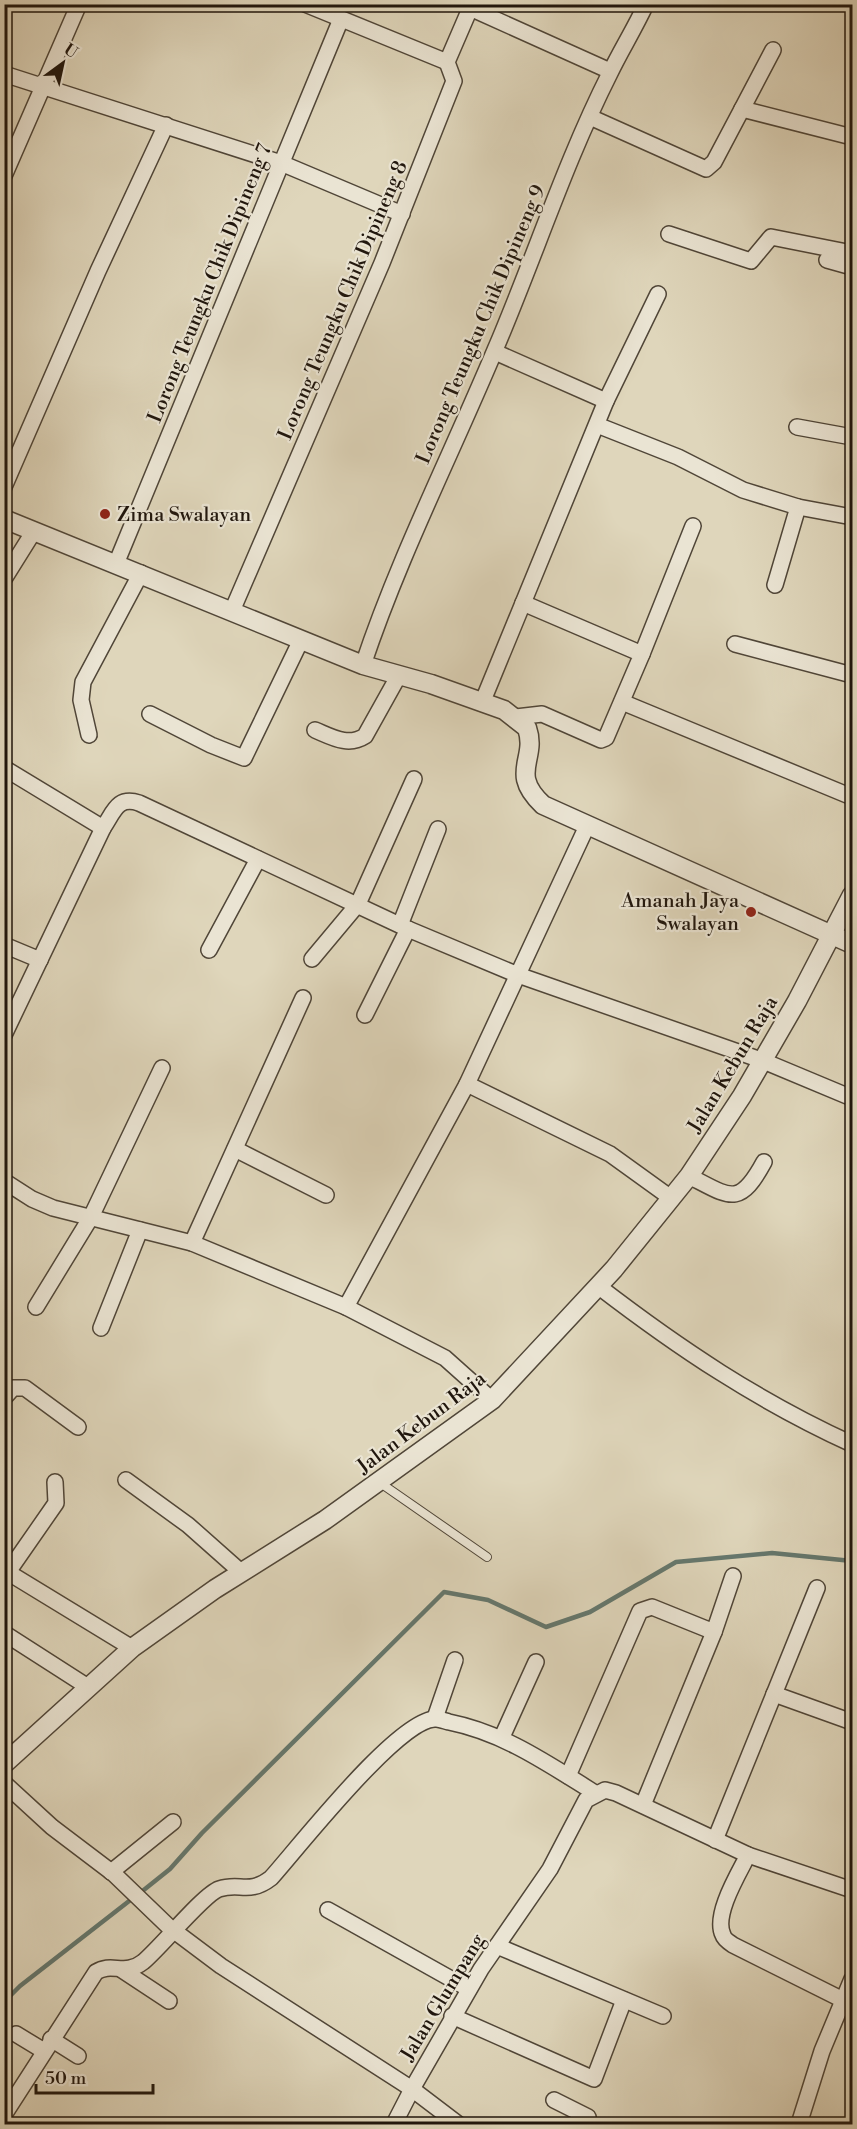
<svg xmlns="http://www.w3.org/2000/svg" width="857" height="2129" viewBox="0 0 857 2129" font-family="'Libre Bodoni',serif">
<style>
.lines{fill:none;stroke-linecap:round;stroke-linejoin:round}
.stream{stroke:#65786e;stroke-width:4.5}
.service-casing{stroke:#504638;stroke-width:10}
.minor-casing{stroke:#504638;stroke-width:18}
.tertiary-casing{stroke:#504638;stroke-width:21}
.service{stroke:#eae4d3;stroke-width:8}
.minor{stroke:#eae4d3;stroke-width:15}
.tertiary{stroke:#eae4d3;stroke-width:18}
.poi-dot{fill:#8f2418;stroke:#eae4d3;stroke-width:2}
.labels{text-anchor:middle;stroke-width:4.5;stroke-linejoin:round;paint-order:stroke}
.street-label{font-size:20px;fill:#20160d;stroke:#eae4d3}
.poi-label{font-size:20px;fill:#20160d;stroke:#eae4d3;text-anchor:start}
</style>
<rect width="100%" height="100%" fill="#dfd6bb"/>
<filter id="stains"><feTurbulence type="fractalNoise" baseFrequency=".00333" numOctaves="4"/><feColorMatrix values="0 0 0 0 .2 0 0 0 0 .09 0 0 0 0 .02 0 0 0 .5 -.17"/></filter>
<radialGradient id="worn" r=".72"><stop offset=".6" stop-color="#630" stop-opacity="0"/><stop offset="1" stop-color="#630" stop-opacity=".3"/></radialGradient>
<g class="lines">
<g class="stream">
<polyline points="140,1893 170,1869 202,1833 444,1592 488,1600 546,1627 590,1612 676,1562 772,1553 852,1561"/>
<polyline points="4,2002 20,1986 133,1898"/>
</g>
<g class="service-casing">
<polyline id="service" points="379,1482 487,1557"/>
</g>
<g class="minor-casing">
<g id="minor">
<polyline points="305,4 447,62"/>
<polyline points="470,8 610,71"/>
<polyline points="4,74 281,163 402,214"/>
<polyline points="742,109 773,50"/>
<polyline points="590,117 706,169 714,162 742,109 852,137"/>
<polyline points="4,176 79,4"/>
<polyline points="669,234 751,261 771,237 852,253"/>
<polyline points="827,260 852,267"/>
<polyline points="495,352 606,401"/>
<polyline points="597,425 678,457 743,490 798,507"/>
<polyline points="797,427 852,437"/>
<polyline points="4,487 98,271 166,125"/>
<polyline points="116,564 341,19"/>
<polyline points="4,579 34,531"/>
<polyline points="775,585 798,507 852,517"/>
<polyline points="232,611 382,263 454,81 447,62 472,4"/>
<polyline points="735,644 852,675"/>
<polyline points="642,654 693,526"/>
<path d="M 363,665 C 399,557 451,455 495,350 C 534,259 565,162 610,73 C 621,50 635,28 646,4"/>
<polyline points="622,702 852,797"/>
<polyline points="482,703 606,401 658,294"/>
<polyline points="150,714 211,745 244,758 301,640"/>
<polyline points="516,717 542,714 601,740 606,738 642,654 523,603"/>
<path d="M 315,730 C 332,737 348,747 365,736 L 399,675"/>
<polyline points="89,735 81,700 83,682 141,573"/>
<path d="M 4,768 L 103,828 C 114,812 117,796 139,803 L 408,929 L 518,975 L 761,1060 L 852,1098"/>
<polyline points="400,925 438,829"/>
<polyline points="4,945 40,960"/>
<polyline points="209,950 258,859"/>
<polyline points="312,959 358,904 414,779"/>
<polyline points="365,1015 408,929"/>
<polyline points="4,1035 103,828"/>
<polyline points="467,1084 610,1154 671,1198"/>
<polyline points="235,1149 326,1195"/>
<path d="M 689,1176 C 730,1197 739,1208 764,1162"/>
<polyline points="4,1181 32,1199 53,1208 192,1243 346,1307 445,1358 492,1400"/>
<polyline points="192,1243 303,998"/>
<path d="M 598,1286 C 680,1349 758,1401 852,1444"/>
<polyline points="36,1307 91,1217 162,1068"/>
<polyline points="346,1307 467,1084 587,826"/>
<polyline points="101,1328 140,1230"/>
<polyline points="4,1398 13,1388 25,1388 78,1427"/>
<polyline points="126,1480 188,1525 241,1572"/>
<polyline points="4,1570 132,1648"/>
<polyline points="8,1572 56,1503 55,1482"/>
<polyline points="7,1635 88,1687"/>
<polyline points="774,1694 852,1722"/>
<polyline points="435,1718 455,1660"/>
<polyline points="502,1737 536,1662"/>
<polyline points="568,1776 640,1611 652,1607 714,1632 733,1576"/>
<polyline points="4,1783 52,1827 114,1874 169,1927 221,1966 412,2089 481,1969 550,1869 586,1800 605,1790 616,1793 748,1855 852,1890"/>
<polyline points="643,1805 714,1632"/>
<polyline points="715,1840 817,1588"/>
<path d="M 748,1855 C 739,1873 713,1915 723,1935 C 724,1939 730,1943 733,1945 L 843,2000"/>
<polyline points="111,1872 173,1822"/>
<polyline points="328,1910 469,1989"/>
<polyline points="497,1946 663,2016"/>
<polyline points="122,1970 169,2001"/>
<polyline points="452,2016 594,2079 624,2000"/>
<polyline points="16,2034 44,2051"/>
<polyline points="51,2039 78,2056"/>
<polyline points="554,2100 588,2117 584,2124"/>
<path d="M 4,2115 L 96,1972 C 112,1962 125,1976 143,1962 C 161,1947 204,1894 219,1889 C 240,1882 249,1895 271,1878 C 298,1848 400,1717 436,1719 C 440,1719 445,1721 449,1722 C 504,1733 548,1764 595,1793"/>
<polyline points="394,2124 412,2089 458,2124"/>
<polyline points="799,2124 822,2051 852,1979"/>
</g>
</g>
<g class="tertiary-casing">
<g id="tertiary">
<path d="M 4,519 L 363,665 L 431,684 L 504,710 L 527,728 C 538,760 508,772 543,805 L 852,944"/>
<polyline points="4,1764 132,1648 215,1589 325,1520 492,1400 614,1269 689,1176 742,1096 797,1001 852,895"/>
</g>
</g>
<use href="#service" class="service"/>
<use href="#minor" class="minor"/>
<use href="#tertiary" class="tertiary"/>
</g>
<g class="poi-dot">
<circle cx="105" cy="514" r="6"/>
<circle cx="751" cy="912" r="6"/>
</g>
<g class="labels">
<g class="street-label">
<text transform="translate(209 283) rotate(-68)" y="7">Lorong Teungku Chik Dipineng 7</text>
<text transform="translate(342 300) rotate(-67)" y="7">Lorong Teungku Chik Dipineng 8</text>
<text transform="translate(480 324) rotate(-67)" y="7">Lorong Teungku Chik Dipineng 9</text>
<text transform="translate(732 1064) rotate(-59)" y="7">Jalan Kebun Raja</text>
<text transform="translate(421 1422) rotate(-37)" y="7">Jalan Kebun Raja</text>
<text transform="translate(442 1997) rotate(-59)" y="7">Jalan Glumpang</text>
</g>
<g class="poi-label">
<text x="117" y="521">Zima Swalayan</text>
<text x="739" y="907" text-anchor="end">Amanah Jaya<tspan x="739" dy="23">Swalayan</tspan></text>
</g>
</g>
<rect width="857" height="2129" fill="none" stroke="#dfd6bb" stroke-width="24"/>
<rect x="6" y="6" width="845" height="2117" fill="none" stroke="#20160d" stroke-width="3"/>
<rect x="12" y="12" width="833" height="2105" fill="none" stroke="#20160d" stroke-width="1.5"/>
<g transform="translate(63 63) rotate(33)" stroke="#eae4d3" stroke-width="4.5" paint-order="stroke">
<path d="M0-4.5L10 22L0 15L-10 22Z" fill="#20160d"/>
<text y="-9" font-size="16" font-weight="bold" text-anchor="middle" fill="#20160d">U</text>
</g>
<path d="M36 2084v9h117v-9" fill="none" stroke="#20160d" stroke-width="3"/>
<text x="45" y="2084" font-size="18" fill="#20160d" stroke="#eae4d3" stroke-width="4.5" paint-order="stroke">50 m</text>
<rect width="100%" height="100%" filter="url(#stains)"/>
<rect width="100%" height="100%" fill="url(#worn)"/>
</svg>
